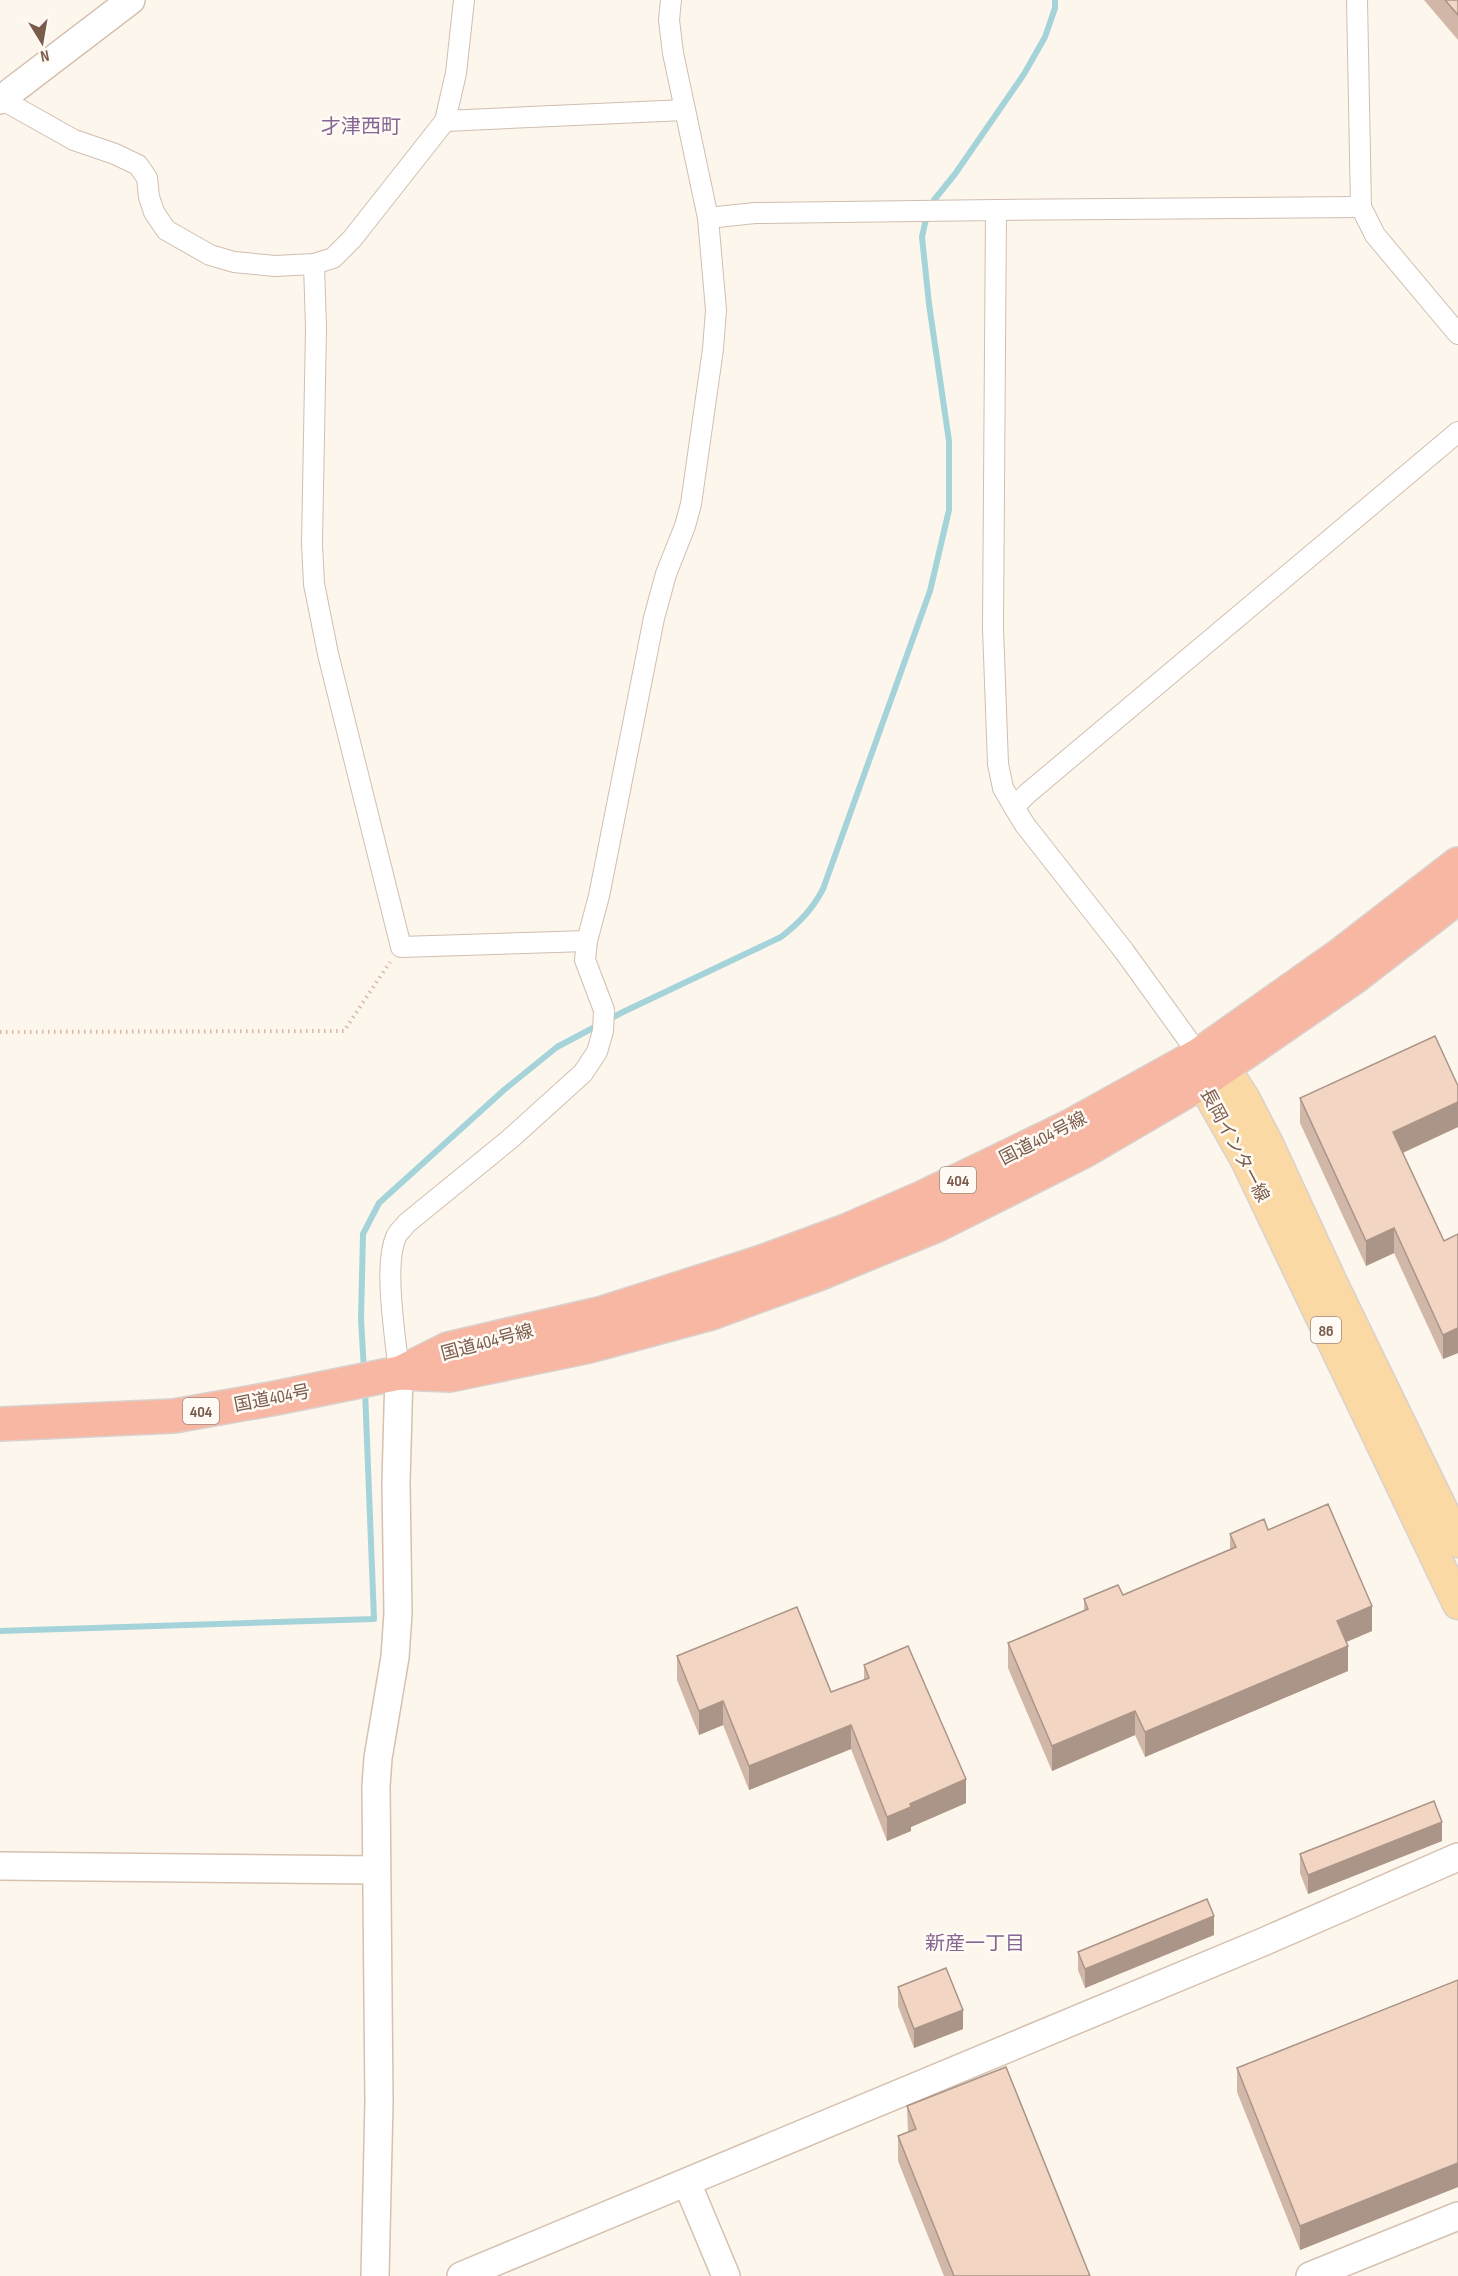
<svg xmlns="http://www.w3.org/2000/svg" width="1458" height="2276" viewBox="0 0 1458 2276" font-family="'Sofia Sans Condensed','Noto Sans JP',sans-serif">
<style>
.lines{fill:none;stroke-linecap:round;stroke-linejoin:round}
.stream{stroke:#a5d3da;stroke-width:6}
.street-casing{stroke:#d1beb0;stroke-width:22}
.secondary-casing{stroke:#d6c0b0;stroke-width:30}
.primary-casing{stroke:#dad1cd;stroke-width:33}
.highway-casing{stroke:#dad1cd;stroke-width:36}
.path{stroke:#d9b8a5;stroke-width:4;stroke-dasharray:1.5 4.5;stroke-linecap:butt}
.street{stroke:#fff;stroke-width:20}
.secondary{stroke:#fff;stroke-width:27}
.primary{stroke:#fbd9a5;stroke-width:30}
.highway{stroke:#f7b7a3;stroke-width:33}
.wall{fill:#d1b7a8}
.shaded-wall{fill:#aa9588}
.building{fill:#f3d5c3;stroke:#aa9588;stroke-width:1.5}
.labels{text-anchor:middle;stroke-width:5;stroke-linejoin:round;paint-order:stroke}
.shield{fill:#fffaf3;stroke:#a28b7f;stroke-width:1.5}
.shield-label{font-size:16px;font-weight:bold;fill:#7a5c4d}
.street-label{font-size:18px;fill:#7a5c4d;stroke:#fffaf3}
.neighbourhood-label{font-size:20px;fill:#846695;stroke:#fffaf3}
</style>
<rect width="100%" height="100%" fill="#fdf6ec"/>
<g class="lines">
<g class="stream">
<path d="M 364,1371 L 361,1319 L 363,1234 L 379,1203 L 504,1090 L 557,1047 L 623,1012 L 781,937 C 799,923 812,910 823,889 L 930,591 L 949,510 L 949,441 L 929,304 L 922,237 L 925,223 L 934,200 L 955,174 L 1024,74 L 1045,37 L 1055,8 L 1055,0"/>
<polyline points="0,1631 374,1619 365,1390"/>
</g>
<g class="street-casing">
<g id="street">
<polyline points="1357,0 1361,207 1375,235 1458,334"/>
<polyline points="1,99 74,140 115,154 138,165 147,178 149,197 154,212 166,230 210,255 234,262 275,266 314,264 333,258 352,239 445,121 456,73 464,0"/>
<polyline points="445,121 685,110"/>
<polyline points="996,210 1361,207"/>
<polyline points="708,218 755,213 996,210 993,628 998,764 1003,788 1014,807"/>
<polyline points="314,264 316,328 312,544 314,584 328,654 401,947 587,941"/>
<polyline points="1199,1055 1124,951 1025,825 1014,807 1028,793 1458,432"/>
<path d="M 399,1373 C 396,1340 383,1266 396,1237 C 398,1232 404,1227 407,1223 L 510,1139 L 583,1073 L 597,1052 L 603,1031 L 604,1010 L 585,960 L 587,941 L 599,896 L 654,618 L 666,574 L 685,526 L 691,504 L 713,349 L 716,310 L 708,218 L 673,53 L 669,20 L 671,0"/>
</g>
</g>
<g class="secondary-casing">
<g id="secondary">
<polyline points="0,100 131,0"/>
<polyline points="0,1866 375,1870"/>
<polyline points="687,2183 726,2276"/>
<polyline points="375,2276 379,2102 376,1786 378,1758 395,1657 398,1613 396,1483 399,1373"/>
<polyline points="461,2276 1263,1942 1458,1857"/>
<polyline points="1310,2276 1458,2216"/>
</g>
</g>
<g class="primary-casing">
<g id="primary">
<polyline points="1202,1056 1224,1067 1244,1098 1268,1144 1334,1287 1458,1542"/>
<polyline points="1200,1058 1202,1082 1245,1158 1458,1604"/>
</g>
</g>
<g class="highway-casing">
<g id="highway">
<polyline points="404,1371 448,1349 603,1313 762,1262 846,1231 922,1198 1069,1127 1199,1055 1339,956 1458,864"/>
<polyline points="0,1424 174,1416 276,1398 399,1373 450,1375 585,1347 711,1313 818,1274 937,1225 1084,1151 1202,1082 1353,978 1458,897"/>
</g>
</g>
<polyline class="path" points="0,1032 344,1031 390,962"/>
<use href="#street" class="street"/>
<use href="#secondary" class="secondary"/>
<use href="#primary" class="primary"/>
<use href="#highway" class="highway"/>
</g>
<g class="wall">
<polygon points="1424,0 1458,0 1458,40"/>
<polygon points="1300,1098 1458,1127 1403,1153 1444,1241 1458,1234 1458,1353 1443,1359 1394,1253 1366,1266 1300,1123"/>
<polygon points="1268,1530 1372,1631 1346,1642 1348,1671 1145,1757 1135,1735 1052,1771 1008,1668 1008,1643 1084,1611 1084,1599 1123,1595 1230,1550 1230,1534"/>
<polygon points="677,1656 831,1692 864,1680 864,1665 966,1803 911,1827 911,1831 887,1841 851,1749 749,1790 723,1725 699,1735 677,1680"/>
<polygon points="1442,1841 1308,1894 1300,1873 1300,1854"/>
<polygon points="1214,1935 1085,1988 1078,1970 1078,1952"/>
<polygon points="1458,1980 1458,2187 1300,2250 1237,2092 1237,2068"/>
<polygon points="898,1987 963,2029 914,2048 898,2006"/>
<polygon points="907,2106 1090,2276 944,2276 898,2161 898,2136 908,2133"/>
</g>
<g class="shaded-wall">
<polygon points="1458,1102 1458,1127 1393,1157 1393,1132"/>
<polygon points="1394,1228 1394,1253 1366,1266 1366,1241"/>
<polygon points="1458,1328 1458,1353 1443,1359 1443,1335"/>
<polygon points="1372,1606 1372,1631 1337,1646 1337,1621"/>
<polygon points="1348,1646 1348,1671 1145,1757 1145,1732"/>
<polygon points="723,1701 723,1725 699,1735 699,1711"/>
<polygon points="1135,1711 1135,1735 1052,1771 1052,1746"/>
<polygon points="851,1725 851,1749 749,1790 749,1766"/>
<polygon points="966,1779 966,1803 911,1827 911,1831 887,1841 887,1817 910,1804"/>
<polygon points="1442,1822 1442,1841 1308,1894 1308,1875"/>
<polygon points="1214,1916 1214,1935 1085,1988 1085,1969"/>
<polygon points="963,2010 963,2029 914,2048 914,2029"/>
<polygon points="1458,2163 1458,2187 1300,2250 1300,2226"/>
</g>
<g class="building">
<polygon points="1445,0 1458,0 1458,15"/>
<polygon points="1435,1036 1458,1086 1458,1102 1393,1132 1444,1241 1458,1234 1458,1328 1443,1335 1394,1228 1366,1241 1300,1098"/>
<polygon points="1328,1504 1372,1606 1337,1621 1348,1646 1145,1732 1135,1711 1052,1746 1008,1643 1088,1609 1084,1599 1118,1585 1123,1595 1236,1547 1230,1534 1264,1519 1268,1530"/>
<polygon points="797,1607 831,1692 869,1678 864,1665 908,1646 966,1779 910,1804 911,1807 887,1817 851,1725 749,1766 723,1701 699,1711 677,1656"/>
<polygon points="1434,1801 1442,1822 1308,1875 1300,1854"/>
<polygon points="1207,1899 1214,1916 1085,1969 1078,1952"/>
<polygon points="946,1968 963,2010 914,2029 898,1987"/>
<polygon points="1458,1980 1458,2163 1300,2226 1237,2068"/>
<polygon points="1006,2067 1090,2276 954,2276 898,2136 916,2129 907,2106"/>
</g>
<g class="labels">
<g class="shield">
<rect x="940" y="1167" width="36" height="26" rx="4.5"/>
<rect x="1311" y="1317" width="30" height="26" rx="4.5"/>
<rect x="183" y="1398" width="36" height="26" rx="4.5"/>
</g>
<g class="shield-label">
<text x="958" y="1186">404</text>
<text x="1326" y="1336">86</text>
<text x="201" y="1417">404</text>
</g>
<g class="street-label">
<text transform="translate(1043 1138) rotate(-27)" y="6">国道404号線</text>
<text transform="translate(1235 1145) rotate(62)" y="6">長岡インター線</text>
<text transform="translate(487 1342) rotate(-15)" y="6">国道404号線</text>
<text transform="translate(272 1398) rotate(-11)" y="6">国道404号</text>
</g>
<g class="neighbourhood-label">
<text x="361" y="133">才津西町</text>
<text x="975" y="1950">新産一丁目</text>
</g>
</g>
<g transform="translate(42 42) rotate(169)" stroke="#fffaf3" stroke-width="4.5" paint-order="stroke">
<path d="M0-4.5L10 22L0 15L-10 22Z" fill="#7a5c4d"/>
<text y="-9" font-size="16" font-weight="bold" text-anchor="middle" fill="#7a5c4d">N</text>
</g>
</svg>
